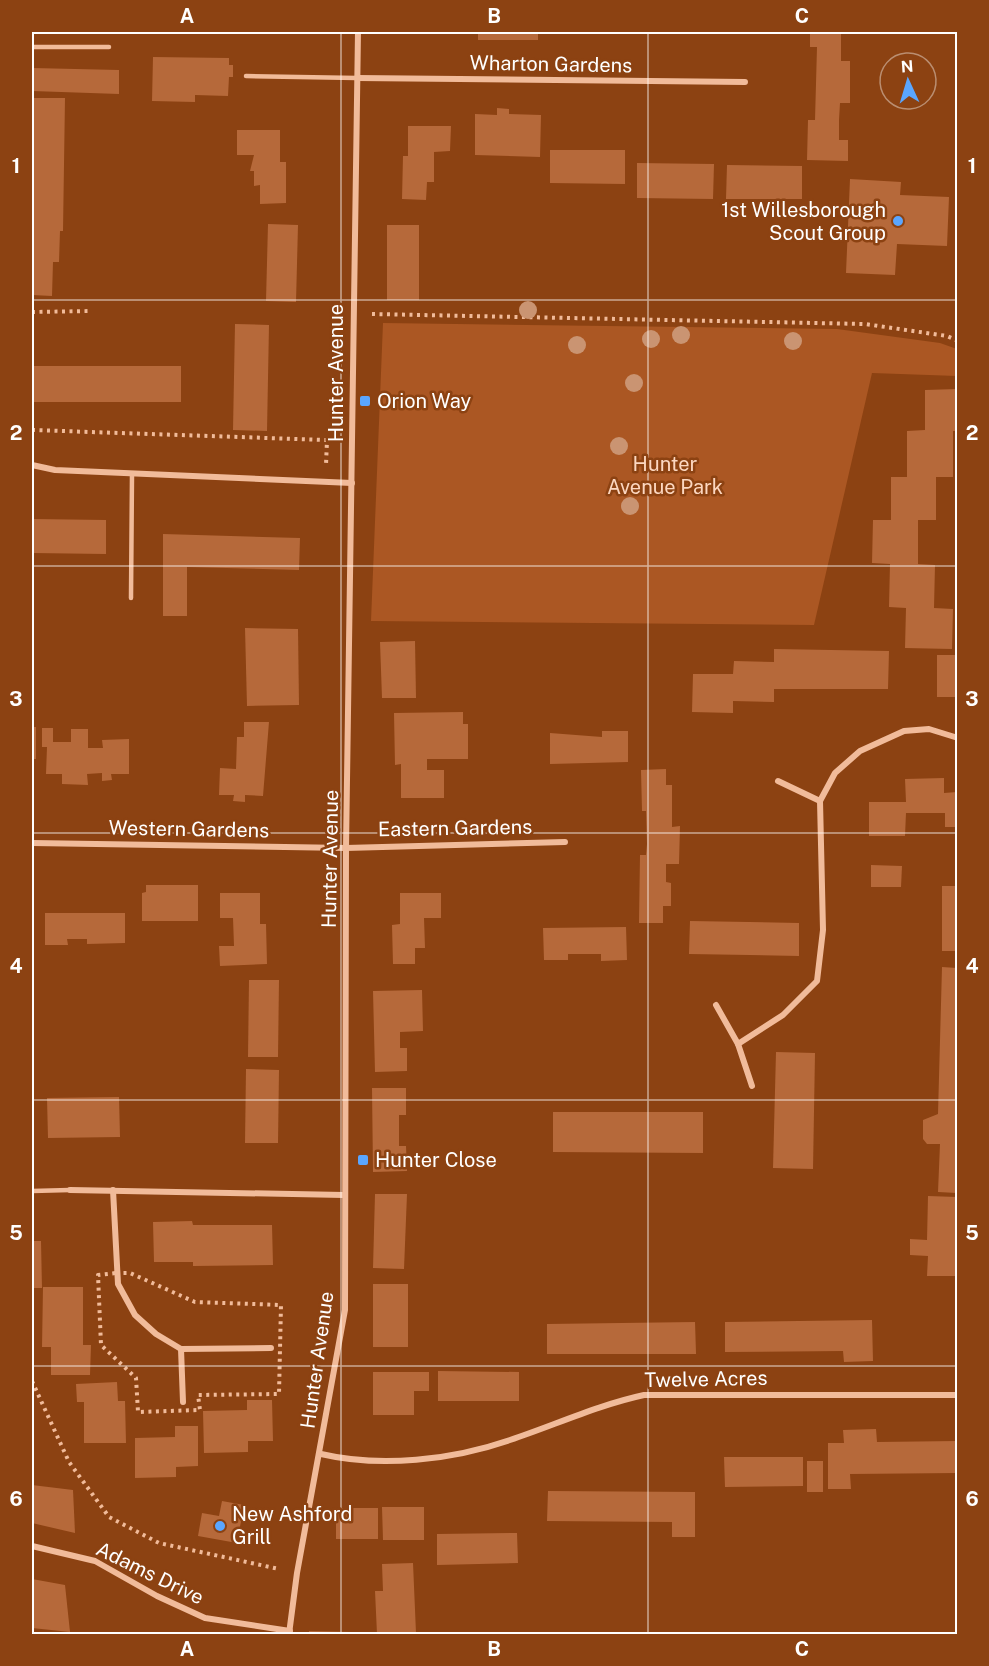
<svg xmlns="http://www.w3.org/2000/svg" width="989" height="1666" viewBox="0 0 989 1666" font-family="'Public Sans',sans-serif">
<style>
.green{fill:#ab5723}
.building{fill:#b6693a}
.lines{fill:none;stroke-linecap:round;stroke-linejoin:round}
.path{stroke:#f1bb9a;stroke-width:4;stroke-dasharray:3 4.5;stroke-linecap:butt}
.service{stroke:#f1bb9a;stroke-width:4.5}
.minor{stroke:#f1bb9a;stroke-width:6}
.tree{fill:#ca9472}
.grid{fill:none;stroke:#fff;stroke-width:1.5;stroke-opacity:0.55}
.poi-dot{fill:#5aa6ff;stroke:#8c4212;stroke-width:2}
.labels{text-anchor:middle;stroke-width:5;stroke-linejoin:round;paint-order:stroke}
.street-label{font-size:20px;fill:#fff;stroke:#8c4212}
.poi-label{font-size:20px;fill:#fff;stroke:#8c4212;text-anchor:start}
.park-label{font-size:20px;fill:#fcd7c0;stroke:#8c4212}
.neatline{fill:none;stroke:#fff;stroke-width:2}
.grid-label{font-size:20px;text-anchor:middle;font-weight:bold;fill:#fff}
</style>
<rect width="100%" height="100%" fill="#8c4212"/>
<polygon class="green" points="383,323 837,329 940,343 957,349 957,376 872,373 814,625 371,621"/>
<g class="building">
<rect x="478" y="32" width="60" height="8"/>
<polygon points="810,32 841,32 841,61 850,61 850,103 840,103 839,120 839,140 848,140 848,161 807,160 808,120 815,120 817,47 810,47"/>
<polygon points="153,57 229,58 229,65 233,65 233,77 229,77 228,96 195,95 195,102 152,101"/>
<polygon points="32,68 119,70 119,94 32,91"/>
<polygon points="32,98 65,98 63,231 60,231 59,262 53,262 52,296 32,295"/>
<polygon points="497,108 509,109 509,114 541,115 540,157 475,155 475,114 497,115"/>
<polygon points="408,126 451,126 450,151 434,152 434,182 427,182 426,200 402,199 403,156 408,156"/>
<polygon points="237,130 280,130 280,162 286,162 286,203 260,204 260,185 254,186 254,171 250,171 254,155 237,155"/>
<polygon points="550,150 625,150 625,184 550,183"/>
<polygon points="637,163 714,164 713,199 637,198"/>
<polygon points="727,165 802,166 802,199 726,199"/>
<polygon points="850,179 901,182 900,195 949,197 947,246 897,244 895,275 846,273"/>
<polygon points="268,224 298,225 296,302 266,301"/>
<rect x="387" y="225" width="32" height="75"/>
<polygon points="235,324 269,325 267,431 233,430"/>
<rect x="32" y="366" width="149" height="36"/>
<polygon points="957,389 957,431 953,431 953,477 936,477 936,520 918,520 918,564 935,565 934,608 953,609 952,649 905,648 906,608 889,607 890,564 872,563 873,520 891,520 891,477 907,477 907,431 925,430 925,390"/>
<polygon points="32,519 106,520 106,554 32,553"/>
<polygon points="163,534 300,538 299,570 187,567 187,616 163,616"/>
<polygon points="245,628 298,629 299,705 247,706"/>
<polygon points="415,641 416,698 382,698 380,642"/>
<polygon points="774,649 889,651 888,689 774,689 774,702 733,701 733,713 692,712 693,674 733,674 734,661 774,662"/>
<rect x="937" y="655" width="20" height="42"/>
<polygon points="463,712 463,724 468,724 468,759 427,759 427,770 444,770 444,798 401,798 401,764 395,765 394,713"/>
<polygon points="244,722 269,722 263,796 245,795 245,802 233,801 234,795 219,795 220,768 236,769 237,737 244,737"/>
<rect x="32" y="727" width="4" height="32"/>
<polygon points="42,728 53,728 53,742 71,742 71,729 88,729 88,748 103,748 102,740 129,739 129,774 111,774 112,780 102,781 102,773 87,774 88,785 62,784 62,774 46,774 47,747 42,747"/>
<polygon points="602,731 628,731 628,762 550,764 550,733 602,737"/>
<polygon points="666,769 666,785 672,785 672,827 680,826 679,864 666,864 666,882 671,883 671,906 663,906 663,923 639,923 640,855 646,855 647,844 646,811 642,811 641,770"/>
<polygon points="944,778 944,793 957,792 957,827 945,827 945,813 906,813 905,836 869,836 869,802 906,802 905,779"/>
<polygon points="871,865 902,866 901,887 871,887"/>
<polygon points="146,885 198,885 198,921 142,921 142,893 146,892"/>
<rect x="942" y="886" width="15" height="65"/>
<polygon points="220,893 260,893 260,924 266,924 267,964 220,966 219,946 234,946 233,918 220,918"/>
<polygon points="400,893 441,893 441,918 424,918 425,948 415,948 415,964 393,964 392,925 400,924"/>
<polygon points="45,913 125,913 125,943 87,944 87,939 67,939 68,945 45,945"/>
<polygon points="690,921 799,923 799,956 689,954"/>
<polygon points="626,927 627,960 601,961 601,954 568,954 568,960 544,960 543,928"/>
<polygon points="942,967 957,968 957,1193 938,1192 940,1144 927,1144 923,1139 923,1120 938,1114"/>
<polygon points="249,980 279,980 278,1057 248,1057"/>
<polygon points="422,990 423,1031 400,1032 400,1048 407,1048 407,1071 375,1072 373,991"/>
<polygon points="776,1052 815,1053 813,1169 773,1168"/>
<polygon points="246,1069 279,1070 278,1143 245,1143"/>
<polygon points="372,1088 406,1088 406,1115 399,1115 399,1146 406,1146 407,1171 373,1172"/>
<polygon points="119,1097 120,1137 48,1138 47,1098"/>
<polygon points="553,1112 703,1112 703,1153 553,1152"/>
<polygon points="375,1194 407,1194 404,1269 373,1268"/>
<polygon points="928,1196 957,1197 957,1276 927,1276 928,1256 910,1255 910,1239 927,1240"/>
<polygon points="192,1221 193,1225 272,1225 273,1265 193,1266 193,1262 154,1262 153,1222"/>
<polygon points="32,1241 41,1241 42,1288 32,1288"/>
<rect x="373" y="1284" width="35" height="63"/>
<polygon points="43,1287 83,1287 83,1345 91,1345 90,1375 51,1375 51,1347 42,1347"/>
<polygon points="872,1320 873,1361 844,1362 843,1351 725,1352 725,1322"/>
<polygon points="695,1322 696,1354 547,1354 547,1324"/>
<polygon points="438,1371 519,1372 519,1401 438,1401"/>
<polygon points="373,1372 429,1372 429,1391 414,1391 414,1415 373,1415"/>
<polygon points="117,1382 118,1401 125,1401 126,1443 84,1443 84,1402 77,1402 76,1384"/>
<polygon points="247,1400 272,1400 273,1441 248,1441 248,1452 204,1453 203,1411 247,1410"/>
<polygon points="175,1426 198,1426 198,1466 176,1467 176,1477 135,1478 135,1438 175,1437"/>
<polygon points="876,1429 877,1442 957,1441 957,1473 850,1474 851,1489 828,1489 828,1443 844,1443 843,1430"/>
<polygon points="724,1457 803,1457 803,1486 725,1487"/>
<rect x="807" y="1461" width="16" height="31"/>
<polygon points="32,1485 73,1490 75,1533 32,1523"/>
<polygon points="548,1491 695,1492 695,1537 672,1537 672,1522 547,1521"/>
<polygon points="222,1501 244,1505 237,1543 198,1536 202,1513 219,1516"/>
<polygon points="382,1507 424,1507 424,1540 383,1540"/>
<rect x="336" y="1508" width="42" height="31"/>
<polygon points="517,1533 518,1563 437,1565 437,1534"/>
<polygon points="413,1563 416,1633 377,1634 375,1591 383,1591 382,1564"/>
<polygon points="32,1579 65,1585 70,1632 32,1628"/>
<polygon points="309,1631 352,1632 352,1634 309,1634"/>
</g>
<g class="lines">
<g class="path">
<polyline points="32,312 92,311"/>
<polyline points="372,314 865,324 947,336 958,341"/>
<polyline points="32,430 327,440 326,465"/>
<polygon points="116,1273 130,1273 195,1302 281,1305 279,1394 198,1395 200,1410 138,1412 136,1378 101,1345 98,1275"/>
<polyline points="32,1381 69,1462 109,1517 159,1543 279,1569"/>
</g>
<g class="service">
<polyline points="32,47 109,47"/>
<polyline points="246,76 357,78"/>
<polyline points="131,598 132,474"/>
<polyline points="32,1191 70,1190"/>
</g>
<g class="minor">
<polyline points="357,78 745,82"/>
<polyline points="32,465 55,470 352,483"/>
<polyline points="778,781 820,801"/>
<polyline points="32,843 346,848 565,842"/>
<polyline points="716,1005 738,1044 752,1086"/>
<polyline points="738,1044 783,1015 817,981 823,930 820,801 835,773 860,751 904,731 929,729 958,738"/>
<polyline points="70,1190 344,1195"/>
<polyline points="113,1190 118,1284 135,1315 156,1334 181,1349 271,1348"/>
<polyline points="181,1349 183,1402"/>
<path d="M 321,1454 C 381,1468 452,1460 510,1440 C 555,1425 598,1405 644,1395 L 958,1395"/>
<polyline points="32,1546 95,1561 157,1596 205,1618 290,1631"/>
<polyline points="289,1634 297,1573 345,1310 346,848 358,32"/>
</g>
</g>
<g class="tree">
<circle cx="528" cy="310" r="9"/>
<circle cx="681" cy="335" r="9"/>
<circle cx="651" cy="339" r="9"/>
<circle cx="793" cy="341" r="9"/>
<circle cx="577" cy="345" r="9"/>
<circle cx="634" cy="383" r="9"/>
<circle cx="619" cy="446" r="9"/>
<circle cx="630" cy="506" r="9"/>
</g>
<path class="grid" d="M 341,32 L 341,1634M 648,32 L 648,1634M 32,300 L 958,300M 32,566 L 958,566M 32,833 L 958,833M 32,1100 L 958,1100M 32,1366 L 958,1366"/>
<g class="poi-dot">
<circle cx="898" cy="221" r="6"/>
<rect x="359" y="395" width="12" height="12" rx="3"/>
<rect x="357" y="1154" width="12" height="12" rx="3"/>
<circle cx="220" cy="1526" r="6"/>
</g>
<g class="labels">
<g class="street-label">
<text transform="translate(551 64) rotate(1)" y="7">Wharton Gardens</text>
<text transform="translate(336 373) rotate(-90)" y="7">Hunter Avenue</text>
<text transform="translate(455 828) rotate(-1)" y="7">Eastern Gardens</text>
<text transform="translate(189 829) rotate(1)" y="7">Western Gardens</text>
<text transform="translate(330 859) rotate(-89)" y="7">Hunter Avenue</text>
<text transform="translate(317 1360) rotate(-82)" y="7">Hunter Avenue</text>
<text transform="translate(706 1379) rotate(-1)" y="7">Twelve Acres</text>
<text transform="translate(150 1573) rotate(26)" y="7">Adams Drive</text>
</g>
<g class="poi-label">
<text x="886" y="217" text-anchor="end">1st Willesborough<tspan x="886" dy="23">Scout Group</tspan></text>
<text x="377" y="408">Orion Way</text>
<text x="375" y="1167">Hunter Close</text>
<text x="232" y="1521">New Ashford<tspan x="232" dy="23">Grill</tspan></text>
</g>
<g class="park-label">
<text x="665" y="471">Hunter<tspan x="665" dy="23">Avenue Park</tspan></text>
</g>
</g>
<rect width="989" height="1666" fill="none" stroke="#8c4212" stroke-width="66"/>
<g transform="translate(908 81) rotate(356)"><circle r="28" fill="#8c4212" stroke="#ba8e71" stroke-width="1.5"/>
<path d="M0-4.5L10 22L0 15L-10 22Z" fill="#5aa6ff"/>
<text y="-9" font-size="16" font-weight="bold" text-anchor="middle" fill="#ffffff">N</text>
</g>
<rect x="33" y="33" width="923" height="1600" class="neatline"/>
<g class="grid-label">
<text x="187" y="23">A</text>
<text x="494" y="23">B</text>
<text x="802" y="23">C</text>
<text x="16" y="173">1</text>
<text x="972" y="173">1</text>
<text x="16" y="440">2</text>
<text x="972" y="440">2</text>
<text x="16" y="706">3</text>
<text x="972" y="706">3</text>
<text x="16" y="973">4</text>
<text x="972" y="973">4</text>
<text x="16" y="1240">5</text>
<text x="972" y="1240">5</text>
<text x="16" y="1506">6</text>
<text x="972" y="1506">6</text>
<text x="187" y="1656">A</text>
<text x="494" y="1656">B</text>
<text x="802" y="1656">C</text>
</g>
</svg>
